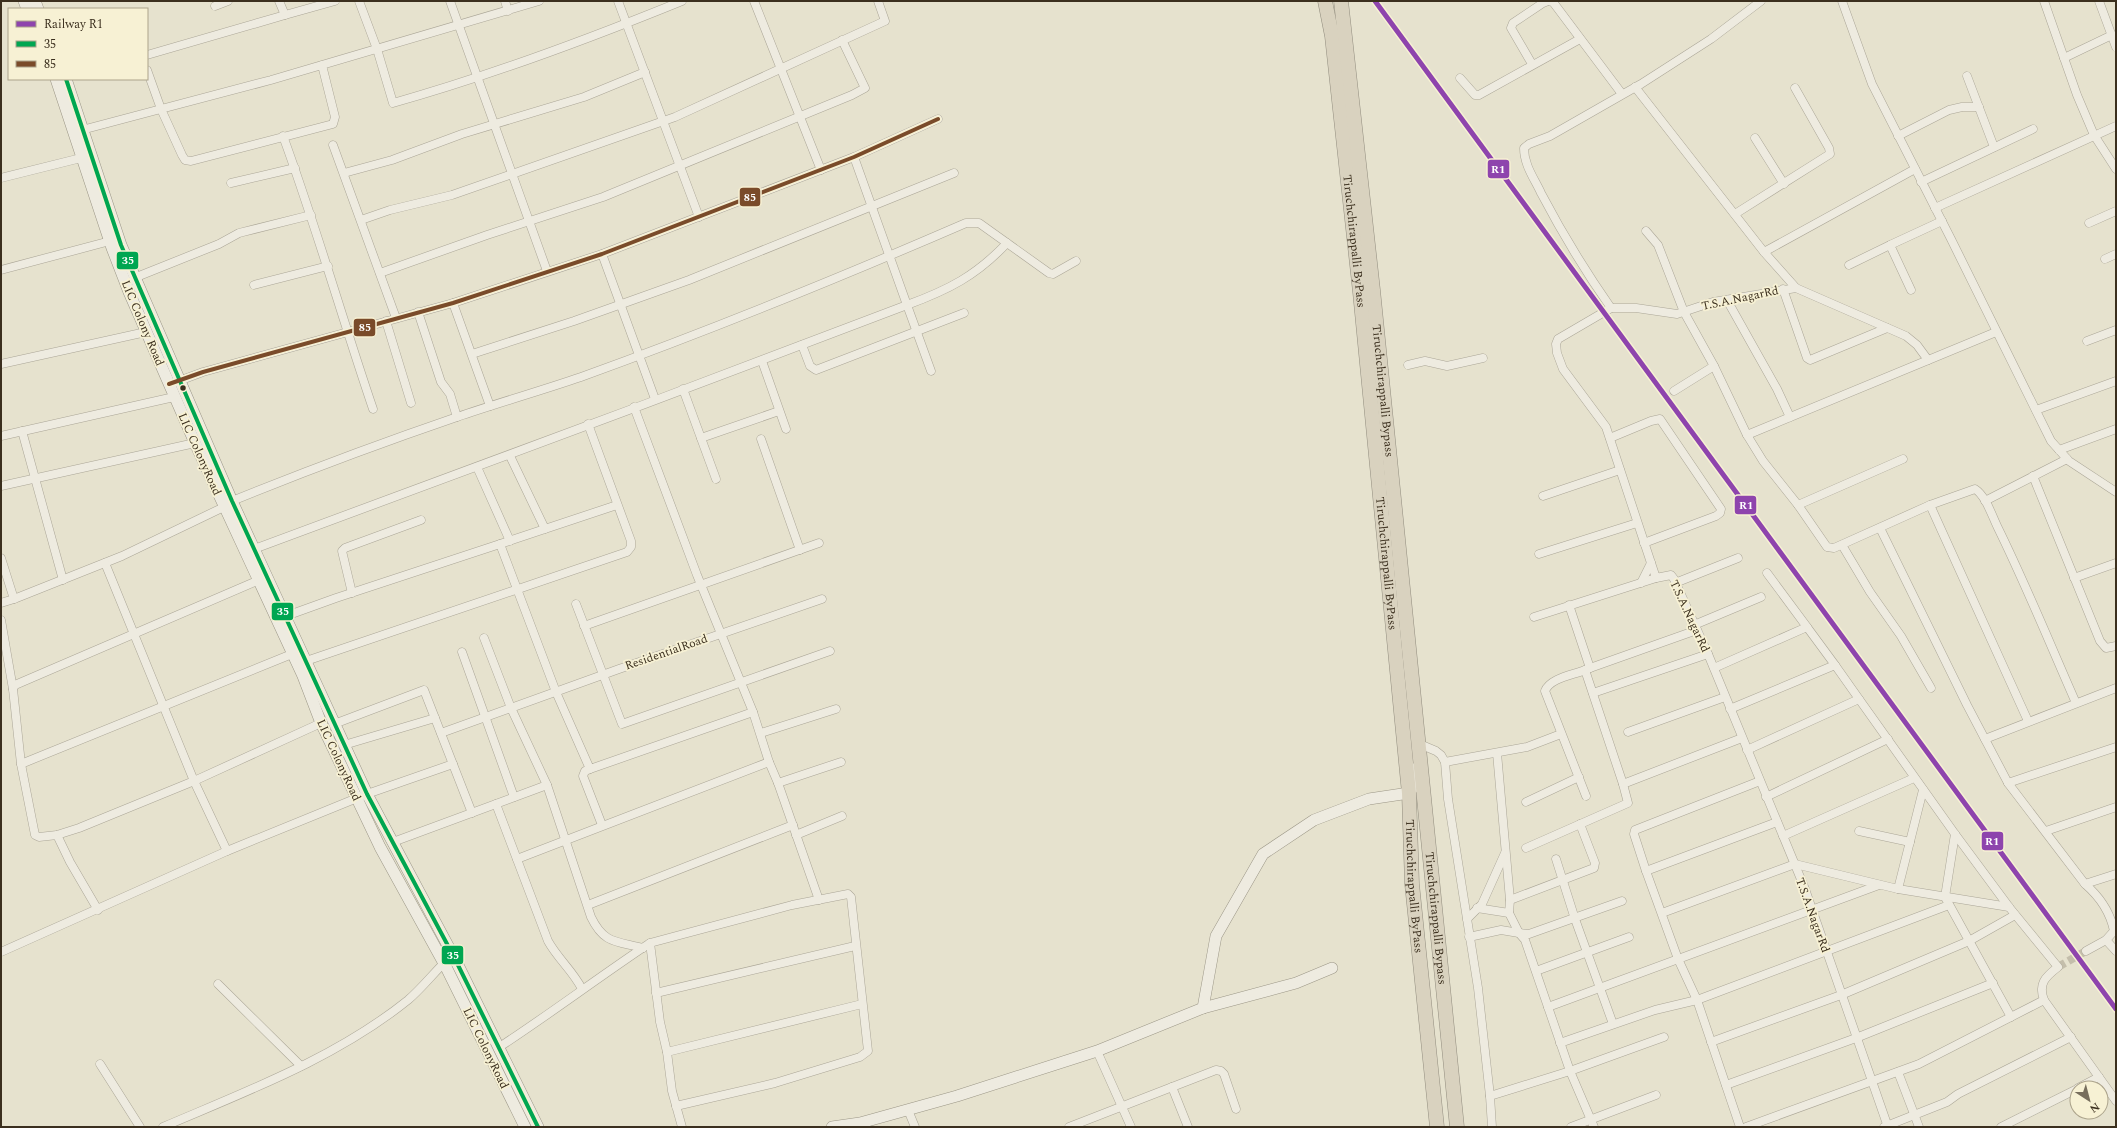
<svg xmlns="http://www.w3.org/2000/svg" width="2117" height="1128" viewBox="0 0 2117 1128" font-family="Spectral,serif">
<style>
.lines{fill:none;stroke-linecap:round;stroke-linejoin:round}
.street-tunnel{stroke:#c4beab;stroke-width:8;stroke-dasharray:8 4;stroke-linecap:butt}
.street-casing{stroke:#aba697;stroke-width:9}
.secondary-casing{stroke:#9b9686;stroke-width:12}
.highway-casing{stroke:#918c7e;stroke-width:15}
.street{stroke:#eeebe0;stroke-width:8}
.secondary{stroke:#eeebe0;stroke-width:11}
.highway{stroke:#d9d2bf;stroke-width:14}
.bus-1-casing{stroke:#f7f1d4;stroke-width:7}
.bus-2-casing{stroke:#f7f1d4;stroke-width:7}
.bus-1{stroke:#00a651;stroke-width:4}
.bus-2{stroke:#7a4b2a;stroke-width:4}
.rail-1-casing{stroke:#f7f1d4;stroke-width:8}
.rail-1{stroke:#8e44ad;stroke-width:5}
.bus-dot{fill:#3b2f1e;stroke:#f7f1d4;stroke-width:1.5}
.labels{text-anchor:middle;stroke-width:3.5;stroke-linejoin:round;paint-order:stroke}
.street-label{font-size:12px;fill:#3b2f1e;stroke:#f7f1d4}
.line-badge{stroke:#f7f1d4;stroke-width:1.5}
.badge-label{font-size:11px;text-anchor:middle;font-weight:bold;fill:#fff}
</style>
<rect width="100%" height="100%" fill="#e6e2ce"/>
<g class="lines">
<polyline class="street-tunnel" points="2058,967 2086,951"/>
<g class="street-casing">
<g id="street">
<path d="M 359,1 L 377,49 L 393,103 C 493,75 586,40 682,1"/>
<polyline points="450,1 547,271"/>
<polyline points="505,1 508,11"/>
<polyline points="618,1 699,217"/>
<polyline points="754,1 821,170"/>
<polyline points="1842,1 1872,84 1951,239 2051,441 2069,461 2116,492"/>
<polyline points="2044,1 2077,95 2094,135 2116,169"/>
<polyline points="2099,1 2116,47"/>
<polyline points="215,6 228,1"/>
<polyline points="285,15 335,1"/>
<polyline points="147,55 285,15 279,1"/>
<polyline points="2064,58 2112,35"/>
<polyline points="1532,64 1511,28 1513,23 1543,3 1548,1 1553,2 1622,94"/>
<polyline points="322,65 335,117 333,124 191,161 185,160 182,155 161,109 271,80 539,1"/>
<polyline points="1967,76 1994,147"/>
<polyline points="1460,78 1475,95 1479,95 1580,39"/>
<polyline points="1635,87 1764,252 1796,288 1906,336 1917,345 1928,360"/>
<polyline points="78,131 161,109 147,70"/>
<path d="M 283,136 C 316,226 342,318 373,409"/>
<polyline points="1898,136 1949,110 1962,107 1979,107"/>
<polyline points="1755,138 1784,184"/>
<polyline points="333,145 396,318"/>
<polyline points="344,173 392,160 462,134 584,97 645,72"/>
<polyline points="1,178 81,158"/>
<polyline points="1921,182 2033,129"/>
<polyline points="231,183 295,168"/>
<polyline points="1935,208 2116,126"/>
<polyline points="1735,214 1830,154 1829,148 1795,88"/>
<polyline points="361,220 390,210 452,195 675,117 885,21 878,1"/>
<polyline points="2089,223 2116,211"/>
<path d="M 1646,231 L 1658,245 L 1684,312 L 1714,366 L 1747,435 L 1763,461 L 1798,505 L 1827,547 L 1834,548 L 1930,505 L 1975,489 C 1986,496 1992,516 1998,528 C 2026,585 2050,644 2076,703"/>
<polyline points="1764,252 1915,169"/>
<polyline points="602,254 655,399"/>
<polyline points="2105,259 2116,254"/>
<polyline points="1849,265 1890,245"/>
<polyline points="1,270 110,241"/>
<polyline points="380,273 487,235 603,197 852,95 865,88 842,40"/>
<polyline points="134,278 219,244 239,233 311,215"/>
<polyline points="254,285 328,266"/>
<polyline points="1796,288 1713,302 1677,314 1636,308 1611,308 1558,339 1556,344 1557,353 1563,369 1606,427 1656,578 1671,575 1674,579 1708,654 1805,889 1888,1127"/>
<polyline points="1783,289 1807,358 1810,360 1887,328"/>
<polyline points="1911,290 1890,245 1942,221"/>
<polyline points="1727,300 1777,389 1790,417"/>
<polyline points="453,303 490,406"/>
<path d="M 1611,308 C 1585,271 1562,233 1541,193 C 1534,178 1524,165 1524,148 L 1529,144 L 1550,136 L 1641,84 L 1711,39 L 1761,1"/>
<polyline points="418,312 441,382 450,394 457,417"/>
<polyline points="386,321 411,403"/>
<polyline points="2087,341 2116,330"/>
<polyline points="802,345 810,366 816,370 964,313"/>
<polyline points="472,354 574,321 689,280 954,173"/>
<polyline points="762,361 786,429"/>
<polyline points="1,364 146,332"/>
<polyline points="1408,365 1425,361 1447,366 1483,358"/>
<path d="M 931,371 L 907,305 C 948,290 976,276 1007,243"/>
<polyline points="176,382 203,372 453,303 602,254 854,157 938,119"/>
<polyline points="683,389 716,479"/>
<polyline points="1674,391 1714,366"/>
<polyline points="634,407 697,575 753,712 769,762 778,783 819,900"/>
<polyline points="2036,410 2116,381"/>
<polyline points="22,431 63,580"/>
<polyline points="1747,435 1996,332"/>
<polyline points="1,436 174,397"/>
<polyline points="701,438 779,411"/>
<polyline points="1610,438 1651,421 1660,419 1721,509 1720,513 1716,516 1644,543"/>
<polyline points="761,439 800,550"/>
<polyline points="2059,450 2116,429"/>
<polyline points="510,456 545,529"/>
<polyline points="477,467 510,541"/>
<polyline points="2033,476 2100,641 2106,648 2116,646"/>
<polyline points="1,486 195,443"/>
<polyline points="1543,496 1620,470"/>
<path d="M 232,501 C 306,471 381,443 457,417 C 498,403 540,391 581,377 C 711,330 839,278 966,223 L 979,223 L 1049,273 L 1053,274 L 1076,261"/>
<polyline points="1985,501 2067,459"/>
<polyline points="1798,505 1903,459"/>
<polyline points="1930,505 2028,721"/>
<polyline points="1880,528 1967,705 2008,783 2085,884 2116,874"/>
<polyline points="500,544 617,505"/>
<polyline points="1842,545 1870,592 1901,636 1931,688"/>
<path d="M 254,549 C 472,469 690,388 907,305 L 854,157"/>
<polyline points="1539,554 1637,523"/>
<polyline points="1,558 14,599 122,556 224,507"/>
<polyline points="1767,573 1807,627"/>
<polyline points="2074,578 2116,563"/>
<polyline points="257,581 15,685 13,689 21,764 35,835 39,837 57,835 79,828 194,781 321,723"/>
<polyline points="1641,583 1651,563"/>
<polyline points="1675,583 1738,558"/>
<polyline points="352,593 342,551 345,548 421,520"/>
<polyline points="1,603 14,599"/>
<polyline points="576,604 622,724 830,651"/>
<polyline points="1569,605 1590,668 1585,670 1623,784 1742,738"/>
<polyline points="286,616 336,598 500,544 556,692 590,769 753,712"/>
<polyline points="1534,617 1656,578"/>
<polyline points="1,620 13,689"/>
<polyline points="1694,625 1761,597"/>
<polyline points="584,626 819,543"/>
<path d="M 484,638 L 511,708 L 547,785 L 591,917 C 604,944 616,941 643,948"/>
<polyline points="462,652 514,797"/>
<polyline points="306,661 627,552 631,547 631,541 588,424"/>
<polyline points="1590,668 1697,630"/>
<polyline points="1714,668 1807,627 1835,665"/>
<path d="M 1585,670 C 1573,675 1550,678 1545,691 L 1586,796"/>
<polyline points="1593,693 1708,654"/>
<polyline points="1730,709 1835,665 1859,699"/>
<polyline points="334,724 424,690 472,813"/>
<polyline points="1628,732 1725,697"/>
<polyline points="441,733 619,669 822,599"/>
<polyline points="761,733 836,709"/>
<polyline points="1985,739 2116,688"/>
<polyline points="1417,743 1436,751 1441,755 1445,762 1448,799 1478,988 1490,1096"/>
<polyline points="344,745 435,718"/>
<path d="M 1747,750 L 1859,699 L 1955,834 L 2009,907 L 2058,967 C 2045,977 2038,984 2044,1000"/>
<polyline points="1497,753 1510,900 1509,913 1519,933"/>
<polyline points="1445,762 1527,747 1561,734"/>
<polyline points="21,764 292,654"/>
<polyline points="590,769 585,771 583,776 602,825"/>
<polyline points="778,783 841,762"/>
<polyline points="2008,783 2116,747"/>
<polyline points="1766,797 1888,739"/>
<polyline points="1526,802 1579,777"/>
<path d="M 496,804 L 548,941 C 558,959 573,971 582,989"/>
<polyline points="1859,831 1910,842"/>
<polyline points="2046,831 2116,807"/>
<polyline points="1955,834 1945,897 2011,1017"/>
<polyline points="57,835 70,862 98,910"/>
<polyline points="796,835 842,816"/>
<polyline points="1783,836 1914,778"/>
<polyline points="393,842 547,785"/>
<polyline points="1526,848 1628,803 1623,784"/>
<polyline points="227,851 367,794 453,764"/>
<polyline points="517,859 769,762"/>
<polyline points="1556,859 1575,919 1613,1024"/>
<polyline points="1646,871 1634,834 1635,830 1760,781"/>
<path d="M 2085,884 C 2100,897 2110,911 2114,931 L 2106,940 L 2086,951"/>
<polyline points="1898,889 1923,790"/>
<polyline points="1510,900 1594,868 1595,863 1580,824"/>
<polyline points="588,905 793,825"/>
<polyline points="1477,908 1509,913"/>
<polyline points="1662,913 1795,864 1898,889 2009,907"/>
<polyline points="1467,919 1482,904 1505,853"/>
<polyline points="1469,937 1501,930 1519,933"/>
<polyline points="2106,940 2116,951"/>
<polyline points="650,943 792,905 848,894 851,897 868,1051 860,1057 775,1083 676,1106"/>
<polyline points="1,952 227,851 194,781 105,563"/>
<polyline points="1536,971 1629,937"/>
<polyline points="218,984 301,1066"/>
<polyline points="656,993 855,946"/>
<polyline points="1548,1007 1879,885"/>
<polyline points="1711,1042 1841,995 1969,941 2015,915"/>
<polyline points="1560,1043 1655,1010 1697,1000 1949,905"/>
<path d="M 498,1048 C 550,1014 599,977 650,943 L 660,1022 L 667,1052 L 672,1091 L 682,1127"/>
<polyline points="1097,1051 1131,1127"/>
<polyline points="667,1052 862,1004"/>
<polyline points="100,1064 140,1127"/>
<polyline points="1898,1072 1919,1127"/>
<polyline points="1726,1085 1856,1038 1993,983"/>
<polyline points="1172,1087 1188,1127"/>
<polyline points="2078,1088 2099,1077"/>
<polyline points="908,1110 915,1127"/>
<path d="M 163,1127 C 247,1091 336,1058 408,1000 C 421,989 432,975 444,963"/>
<polyline points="1069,1127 1216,1070 1221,1071 1224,1074 1236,1109"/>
<polyline points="1492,1127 1490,1096 1570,1071 1664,1037"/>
<polyline points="1571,1127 1656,1095"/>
<polyline points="1594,1127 1570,1071 1525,940 1519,933 1529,934 1622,901"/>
<polyline points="1740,1127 1697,1000 1678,959 1646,871 1777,822"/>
<polyline points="1746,1127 1919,1064 2044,1000 2116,1101"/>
<polyline points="1884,1127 1947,1102 1958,1094 2071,1037"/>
<polyline points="2001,1127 2077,1089"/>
</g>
</g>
<g class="secondary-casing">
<g id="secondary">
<polyline points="24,1 27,9"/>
<polyline points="35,1 38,9"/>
<polyline points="56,79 112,248 129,292 195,443 303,676 321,723 380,847 446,967 525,1127"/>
<polyline points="66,79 121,245 232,501 367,794 454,957 538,1127"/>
<polyline points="1203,1008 1216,936 1263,854 1314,820 1369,799 1409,793 1416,783 1414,769"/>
<polyline points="832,1127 860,1123 957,1096 1097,1051 1203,1008 1296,983 1332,968"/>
</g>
</g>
<g class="highway-casing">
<g id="highway">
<path id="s1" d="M 1325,1 L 1332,36 L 1360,292 L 1409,793 L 1412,884 L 1437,1127"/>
<path id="s2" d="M 1341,1 L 1373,290 L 1457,1127"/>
</g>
</g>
<use href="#street" class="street"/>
<use href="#secondary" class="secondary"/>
<use href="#highway" class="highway"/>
<g class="bus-1-casing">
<polyline id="bus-1" points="66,79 121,245 232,501 367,794 454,957 538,1127"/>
</g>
<g class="bus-2-casing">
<polyline id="bus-2" points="169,384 203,372 453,303 602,254 854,157 938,119"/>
</g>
<use href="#bus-1" class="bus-1"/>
<use href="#bus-2" class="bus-2"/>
<g class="rail-1-casing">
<polyline id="rail-1" points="1375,1 2116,1009"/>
</g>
<use href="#rail-1" class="rail-1"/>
</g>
<circle class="bus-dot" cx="183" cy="388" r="3.5"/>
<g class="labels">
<g class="street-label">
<text dy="4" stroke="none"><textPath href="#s1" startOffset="242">Tiruchchirappalli ByPass</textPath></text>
<text transform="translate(1740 298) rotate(-12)" y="4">T.S.A.NagarRd</text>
<text transform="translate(143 323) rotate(67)" y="4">LIC Colony Road</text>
<text dy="4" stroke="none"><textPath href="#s2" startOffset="392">Tiruchchirappalli Bypass</textPath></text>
<text transform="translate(200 454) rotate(66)" y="4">LIC ColonyRoad</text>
<text dy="4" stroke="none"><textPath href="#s1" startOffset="566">Tiruchchirappalli ByPass</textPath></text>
<text transform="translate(1690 616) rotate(65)" y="4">T.S.A.NagarRd</text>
<text transform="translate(666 652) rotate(-19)" y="4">ResidentialRoad</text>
<text transform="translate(339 760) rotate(65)" y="4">LIC ColonyRoad</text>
<text dy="4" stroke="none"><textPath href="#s1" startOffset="890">Tiruchchirappalli ByPass</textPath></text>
<text transform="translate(1813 915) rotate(70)" y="4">T.S.A.NagarRd</text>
<text dy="4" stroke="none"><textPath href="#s2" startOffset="922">Tiruchchirappalli Bypass</textPath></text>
<text transform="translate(486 1048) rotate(64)" y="4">LIC ColonyRoad</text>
</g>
</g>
<g class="line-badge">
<rect x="1487" y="159" width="23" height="20" rx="4" fill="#8e44ad"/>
<rect x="739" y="187" width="22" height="20" rx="4" fill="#7a4b2a"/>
<rect x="116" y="251" width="23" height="19" rx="4" fill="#00a651"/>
<rect x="353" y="318" width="23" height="19" rx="4" fill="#7a4b2a"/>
<rect x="1734" y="495" width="23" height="20" rx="4" fill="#8e44ad"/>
<rect x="271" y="602" width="23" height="19" rx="4" fill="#00a651"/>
<rect x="1981" y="831" width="23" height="20" rx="4" fill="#8e44ad"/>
<rect x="441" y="945" width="23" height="20" rx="4" fill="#00a651"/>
</g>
<g class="badge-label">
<text x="1498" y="173">R1</text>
<text x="750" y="201">85</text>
<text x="128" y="264">35</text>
<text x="365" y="331">85</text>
<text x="1746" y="509">R1</text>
<text x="283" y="615">35</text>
<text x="1992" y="845">R1</text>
<text x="453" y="959">35</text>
</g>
<rect width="2117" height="1128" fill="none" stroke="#3b2f1e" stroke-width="4"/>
<rect x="8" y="8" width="140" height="72" fill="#f7f1d4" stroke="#aca38b"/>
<rect x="16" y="21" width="20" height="6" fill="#8e44ad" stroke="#aca38b"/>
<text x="44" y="28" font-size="12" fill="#3b2f1e">Railway R1</text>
<rect x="16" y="41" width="20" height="6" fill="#00a651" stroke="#aca38b"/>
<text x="44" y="48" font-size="12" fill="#3b2f1e">35</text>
<rect x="16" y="61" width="20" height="6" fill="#7a4b2a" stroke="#aca38b"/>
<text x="44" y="68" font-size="12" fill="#3b2f1e">85</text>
<g transform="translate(2089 1100) rotate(144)"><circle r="19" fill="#f7f1d4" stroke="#aca38b"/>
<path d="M0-3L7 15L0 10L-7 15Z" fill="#776e5c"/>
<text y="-6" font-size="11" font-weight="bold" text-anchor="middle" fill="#3b2f1e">N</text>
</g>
</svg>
